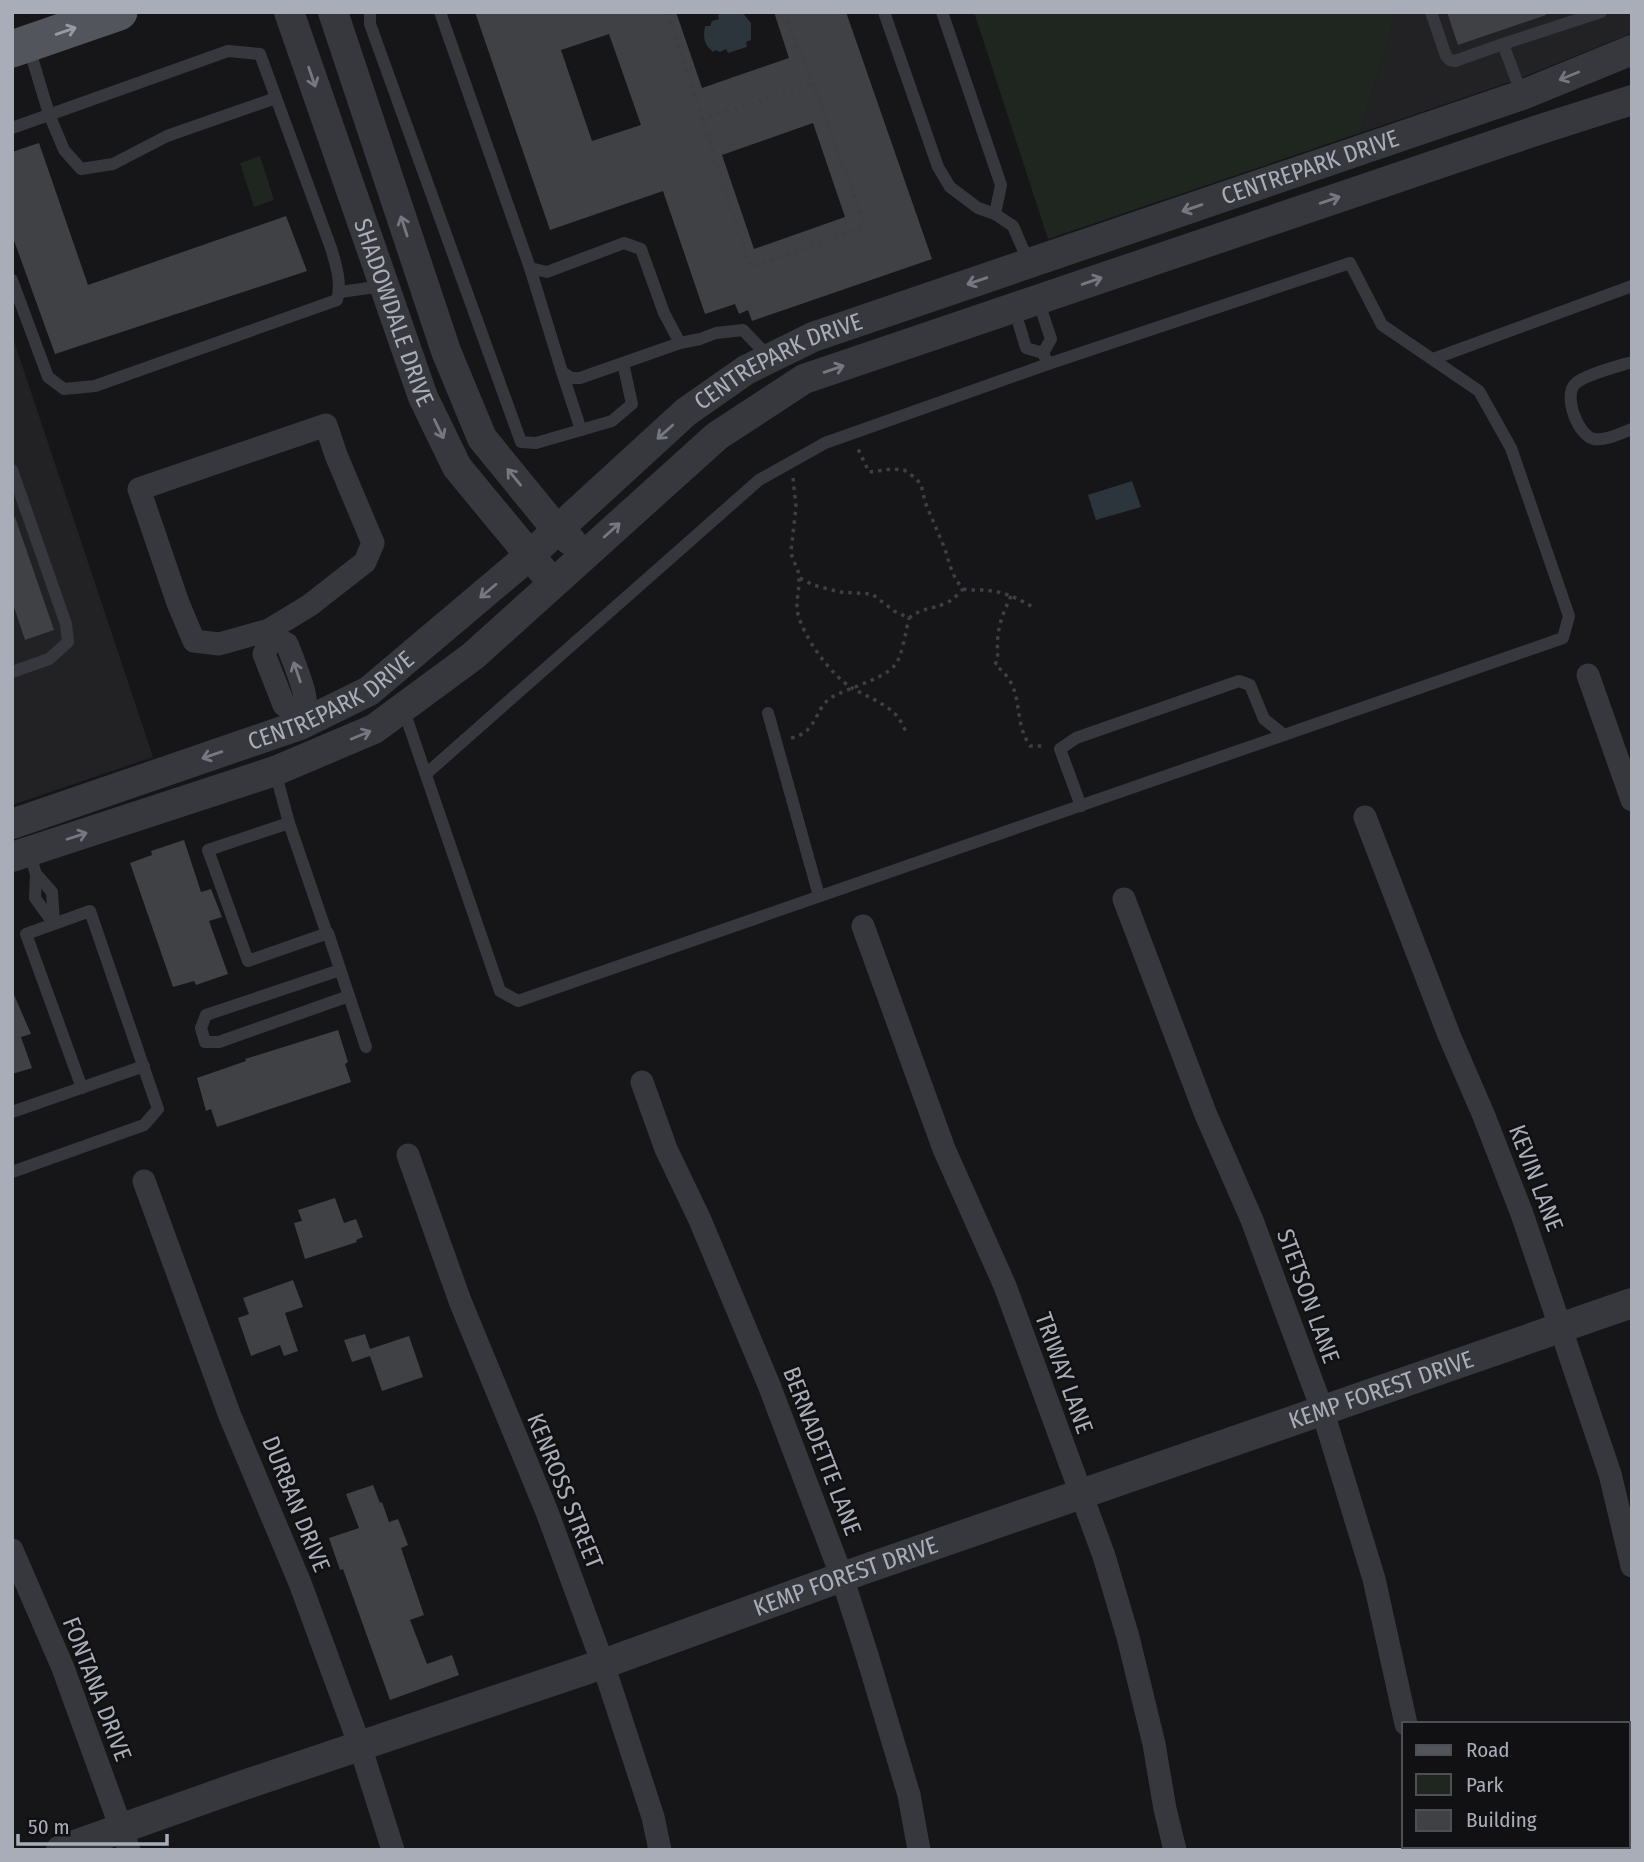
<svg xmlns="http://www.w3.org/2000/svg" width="1644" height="1862" viewBox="0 0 1644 1862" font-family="'Fira Sans Condensed',sans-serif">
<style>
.built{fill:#222225}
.green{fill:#1e261f}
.water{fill:#2c353c}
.building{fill:#404145;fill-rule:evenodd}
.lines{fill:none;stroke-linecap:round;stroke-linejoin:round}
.path{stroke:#3d3f44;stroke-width:3.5;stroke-dasharray:3.5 5;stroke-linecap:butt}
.service{stroke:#37383d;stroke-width:12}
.minor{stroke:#37383d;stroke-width:23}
.tertiary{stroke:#37383d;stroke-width:30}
.primary{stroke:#53555c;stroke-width:37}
.oneway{stroke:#979ba6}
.oneway2{stroke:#757881}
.labels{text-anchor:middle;stroke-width:5;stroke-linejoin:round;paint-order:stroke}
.street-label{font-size:24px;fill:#a8adb8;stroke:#111113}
</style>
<rect width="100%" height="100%" fill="#161618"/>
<g class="built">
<polygon points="1396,12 1632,12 1632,33 1516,80 1360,133"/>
<polygon points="12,335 153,757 12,805"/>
</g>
<g class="green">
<polygon points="974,12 1396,12 1360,133 1048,239"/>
<polygon points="260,156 274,200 254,207 240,163"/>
</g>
<g class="water">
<path d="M 724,12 L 733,12 L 734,14 L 742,12 L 751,23 L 751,40 L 746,42 L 747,47 L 728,53 L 726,49 L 720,52 L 716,50 L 713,52 C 704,44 703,39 705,26 L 710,26 L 712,21 L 719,19 L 718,15 Z"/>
<polygon points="1132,481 1141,507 1096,520 1088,495"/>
</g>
<g class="building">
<path d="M 475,12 L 676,12 L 702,88 L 789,58 L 774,12 L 846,12 L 932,259 L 752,321 L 748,310 L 739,314 L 735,304 L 705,314 L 663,191 L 550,230 ZM 609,34 L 641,125 L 592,141 L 561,50 ZM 813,123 L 845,217 L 754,249 L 722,155 Z"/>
<polygon points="1447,12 1545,12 1546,15 1458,45"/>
<polygon points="39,143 88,285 286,216 307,271 55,354 12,235 12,152"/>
<polygon points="12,517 15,517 54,630 25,640 12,601"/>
<polygon points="184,840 201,892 211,889 222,917 209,921 228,974 196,985 194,981 173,987 130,863 152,855 151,851"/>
<polygon points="12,990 31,1034 21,1037 32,1068 12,1074"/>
<polygon points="338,1030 348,1062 345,1064 351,1082 217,1127 211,1109 206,1111 197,1078 246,1061 245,1059"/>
<polygon points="335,1198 344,1223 356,1219 363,1237 356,1240 357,1242 305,1259 294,1223 302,1221 298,1210"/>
<polygon points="293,1280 303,1307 285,1313 298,1351 284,1356 280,1345 251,1356 238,1318 249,1314 243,1298"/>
<polygon points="365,1334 370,1349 409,1336 423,1377 382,1391 370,1356 352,1362 344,1340"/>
<polygon points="373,1485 380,1503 382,1502 389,1522 398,1519 408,1545 401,1548 424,1615 410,1620 427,1664 452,1655 459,1675 390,1700 343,1569 340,1570 329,1538 359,1528 346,1494"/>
</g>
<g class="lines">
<g class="path">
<polyline points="667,12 750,266 760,264 857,230 864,223 813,84 783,12"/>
<polyline points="701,119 813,84"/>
<path d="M 793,478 L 796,507 L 791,551 C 792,561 798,567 799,576 C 800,589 795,601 798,614 C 804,638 831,675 852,688 C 867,697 886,703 898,717 C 901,721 903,727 906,731"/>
<path d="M 800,578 L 813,585 L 840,592 L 872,594 L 894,611 L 909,618 C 923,607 931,610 946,603 C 953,600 958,594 963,589 L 956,580 L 950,566 L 945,549 L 925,502 L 921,484 L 914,477 L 904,470 L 893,469 L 869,472 L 858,449"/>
<path d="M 963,589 C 973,591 982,589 992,591 C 1007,593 1021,600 1034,608"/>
<path d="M 1011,596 C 1005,609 999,622 998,636 C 996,648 1000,654 995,665 C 1027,688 1011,718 1030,746 L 1045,746"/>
<path d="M 791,738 C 819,732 813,709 832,697 C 848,688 884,679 895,665 C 902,657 906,630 909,618"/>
</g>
<g class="service">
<polyline points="370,12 370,24 521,442 536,443 612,421 632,404 623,363"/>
<polyline points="440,12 530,268 547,272 624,243 641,249 664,313 680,343 700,339 716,333 743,330 770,358"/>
<polyline points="884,12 938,167 950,187 978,208 995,214 1013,226 1029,263"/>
<polyline points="942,12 1001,185 995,214"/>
<polyline points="1431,12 1446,56 1450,60 1455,61 1503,44 1522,95"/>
<polyline points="1503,44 1601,12"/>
<polyline points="29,48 49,114 64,150 81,169 113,164 167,136 276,98"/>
<path d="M 12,128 L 228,51 L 260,54 L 331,248 C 336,265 342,283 337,300 L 95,386 L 64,389 L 48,377 L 12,280"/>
<polyline points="530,268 562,372 571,378 580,378 680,343"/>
<polyline points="340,292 383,286"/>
<polygon points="1029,308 1041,309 1051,339 1043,353 1026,348 1017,318"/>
<polyline points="1433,359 1632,286"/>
<path d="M 1632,362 C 1619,366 1583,375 1575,384 C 1563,396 1578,436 1594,439 C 1606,441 1621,433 1632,429"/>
<polyline points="562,372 581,430"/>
<polyline points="12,470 66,624 68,642 49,659 12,672"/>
<polyline points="403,708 500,991 518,1001 1563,638 1569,616 1511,448 1479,391 1382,325 1350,263 1048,364 1043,353"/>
<polyline points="768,713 819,896"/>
<polyline points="275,771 289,823 208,850 248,961 328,933 366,1047"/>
<polyline points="426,774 759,480 825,443 1048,364"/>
<polyline points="1081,806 1060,749 1076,738 1239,681 1250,685 1264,719 1284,735"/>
<polyline points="289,823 327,934"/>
<polyline points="29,852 36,874 35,898 54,924"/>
<polyline points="36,874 52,892 54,923"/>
<polyline points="340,970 206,1015 201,1028 205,1042 219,1042 349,996"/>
<polyline points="12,1112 144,1066"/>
<polyline points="12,1172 144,1125 158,1109 90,911 26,934 82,1088"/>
</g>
<g class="minor">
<polygon points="326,425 336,455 373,543 365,562 310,605 269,630 219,644 194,641 178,603 139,489"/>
<path d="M 269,630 L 272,637 L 287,644 C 292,657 304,686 305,698 C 306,707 298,712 300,725"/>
<polyline points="272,637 264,654 284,705 299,716"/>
<polyline points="1588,675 1632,800"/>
<polyline points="1365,817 1449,1035 1484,1116 1522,1214 1610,1474 1632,1566"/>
<polyline points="1124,899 1206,1115 1252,1220 1322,1409 1374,1579 1406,1724"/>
<polyline points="863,926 944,1149 1005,1286 1104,1556 1128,1637 1154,1744 1165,1809 1175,1850"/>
<polyline points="642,1082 666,1149 700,1220 769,1385 842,1577 867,1655 909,1795 919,1850"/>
<polyline points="408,1155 460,1301 547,1512 603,1664 653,1817 660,1850"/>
<polyline points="144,1181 230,1416 300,1583 360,1746 393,1850"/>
<polyline points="12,1550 63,1668 129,1850"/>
<polyline points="1438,1846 1439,1850"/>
</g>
<g class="tertiary">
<path id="s1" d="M 289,12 L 423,397 L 457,467 L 542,570"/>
<polyline points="333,12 446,351 482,438 557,530 571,541"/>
<path id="s2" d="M 12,824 L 300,725 L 369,691 L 530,555 L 686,412 L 746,370 L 813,337 L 1522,95 L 1632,50"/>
<polyline points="12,857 275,771 374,729 473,656 717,436 804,379 1535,131 1632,100"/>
<path id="s3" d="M 61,1850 L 238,1787 L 603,1664 L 842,1577 L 1632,1303"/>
</g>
<polyline class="primary" points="12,49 119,12"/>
</g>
<defs><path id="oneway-shaft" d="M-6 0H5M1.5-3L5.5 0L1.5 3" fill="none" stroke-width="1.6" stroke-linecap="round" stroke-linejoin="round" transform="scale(1.75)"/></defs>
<use class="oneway" href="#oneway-shaft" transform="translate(66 31) rotate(-19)"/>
<g class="oneway2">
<use href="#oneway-shaft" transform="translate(1569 76) rotate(158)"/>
<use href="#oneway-shaft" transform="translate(312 77) rotate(71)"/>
<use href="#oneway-shaft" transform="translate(1330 200) rotate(-19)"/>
<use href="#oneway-shaft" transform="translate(1192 208) rotate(161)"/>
<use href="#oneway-shaft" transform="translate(404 226) rotate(-108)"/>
<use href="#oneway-shaft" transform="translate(977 281) rotate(161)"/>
<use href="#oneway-shaft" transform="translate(1092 281) rotate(-19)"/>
<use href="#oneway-shaft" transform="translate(834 369) rotate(-19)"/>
<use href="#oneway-shaft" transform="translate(439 429) rotate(64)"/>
<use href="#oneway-shaft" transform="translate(665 432) rotate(138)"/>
<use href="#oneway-shaft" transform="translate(514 477) rotate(-129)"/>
<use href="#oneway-shaft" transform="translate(612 530) rotate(-42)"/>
<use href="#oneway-shaft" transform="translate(488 591) rotate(140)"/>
<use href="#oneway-shaft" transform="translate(297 672) rotate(-109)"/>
<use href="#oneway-shaft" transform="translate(361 735) rotate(-22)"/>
<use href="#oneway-shaft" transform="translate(212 755) rotate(161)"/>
<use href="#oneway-shaft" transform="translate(77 836) rotate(-18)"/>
</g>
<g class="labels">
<g class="street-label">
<text dy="8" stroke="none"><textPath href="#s2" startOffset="1477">CENTREPARK DRIVE</textPath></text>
<text dy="8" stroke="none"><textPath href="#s1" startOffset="318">SHADOWDALE DRIVE</textPath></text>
<text dy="8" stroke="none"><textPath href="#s2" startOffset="910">CENTREPARK DRIVE</textPath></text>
<text dy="8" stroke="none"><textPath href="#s2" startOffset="343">CENTREPARK DRIVE</textPath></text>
<text transform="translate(1536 1178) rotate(69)" y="8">KEVIN LANE</text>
<text transform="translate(1308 1296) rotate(70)" y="8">STETSON LANE</text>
<text transform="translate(1064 1373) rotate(70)" y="8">TRIWAY LANE</text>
<text dy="8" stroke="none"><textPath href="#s3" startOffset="1398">KEMP FOREST DRIVE</textPath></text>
<text transform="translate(822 1451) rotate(69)" y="8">BERNADETTE LANE</text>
<text transform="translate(565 1491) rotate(68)" y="8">KENROSS STREET</text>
<text transform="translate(296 1504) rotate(68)" y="8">DURBAN DRIVE</text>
<text dy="8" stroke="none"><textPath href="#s3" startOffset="831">KEMP FOREST DRIVE</textPath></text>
<text transform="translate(97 1689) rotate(69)" y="8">FONTANA DRIVE</text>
</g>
</g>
<rect width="1644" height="1862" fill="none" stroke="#a8adb8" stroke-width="28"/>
<rect x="1402" y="1722" width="228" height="126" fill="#111113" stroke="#4d4f55" stroke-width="2"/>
<rect x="1416" y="1745" width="35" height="10" fill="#53555c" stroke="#4d4f55" stroke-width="2"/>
<text x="1466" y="1757" font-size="21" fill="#a8adb8">Road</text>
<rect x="1416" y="1774" width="35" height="21" fill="#1e261f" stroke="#4d4f55" stroke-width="2"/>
<text x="1466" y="1792" font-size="21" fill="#a8adb8">Park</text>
<rect x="1416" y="1810" width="35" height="21" fill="#404145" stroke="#4d4f55" stroke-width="2"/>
<text x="1466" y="1827" font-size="21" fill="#a8adb8">Building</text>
<path d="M18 1834v10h149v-10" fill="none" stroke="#a8adb8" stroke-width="3.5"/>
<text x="28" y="1834" font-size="21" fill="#a8adb8" stroke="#111113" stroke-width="5" paint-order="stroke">50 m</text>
</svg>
